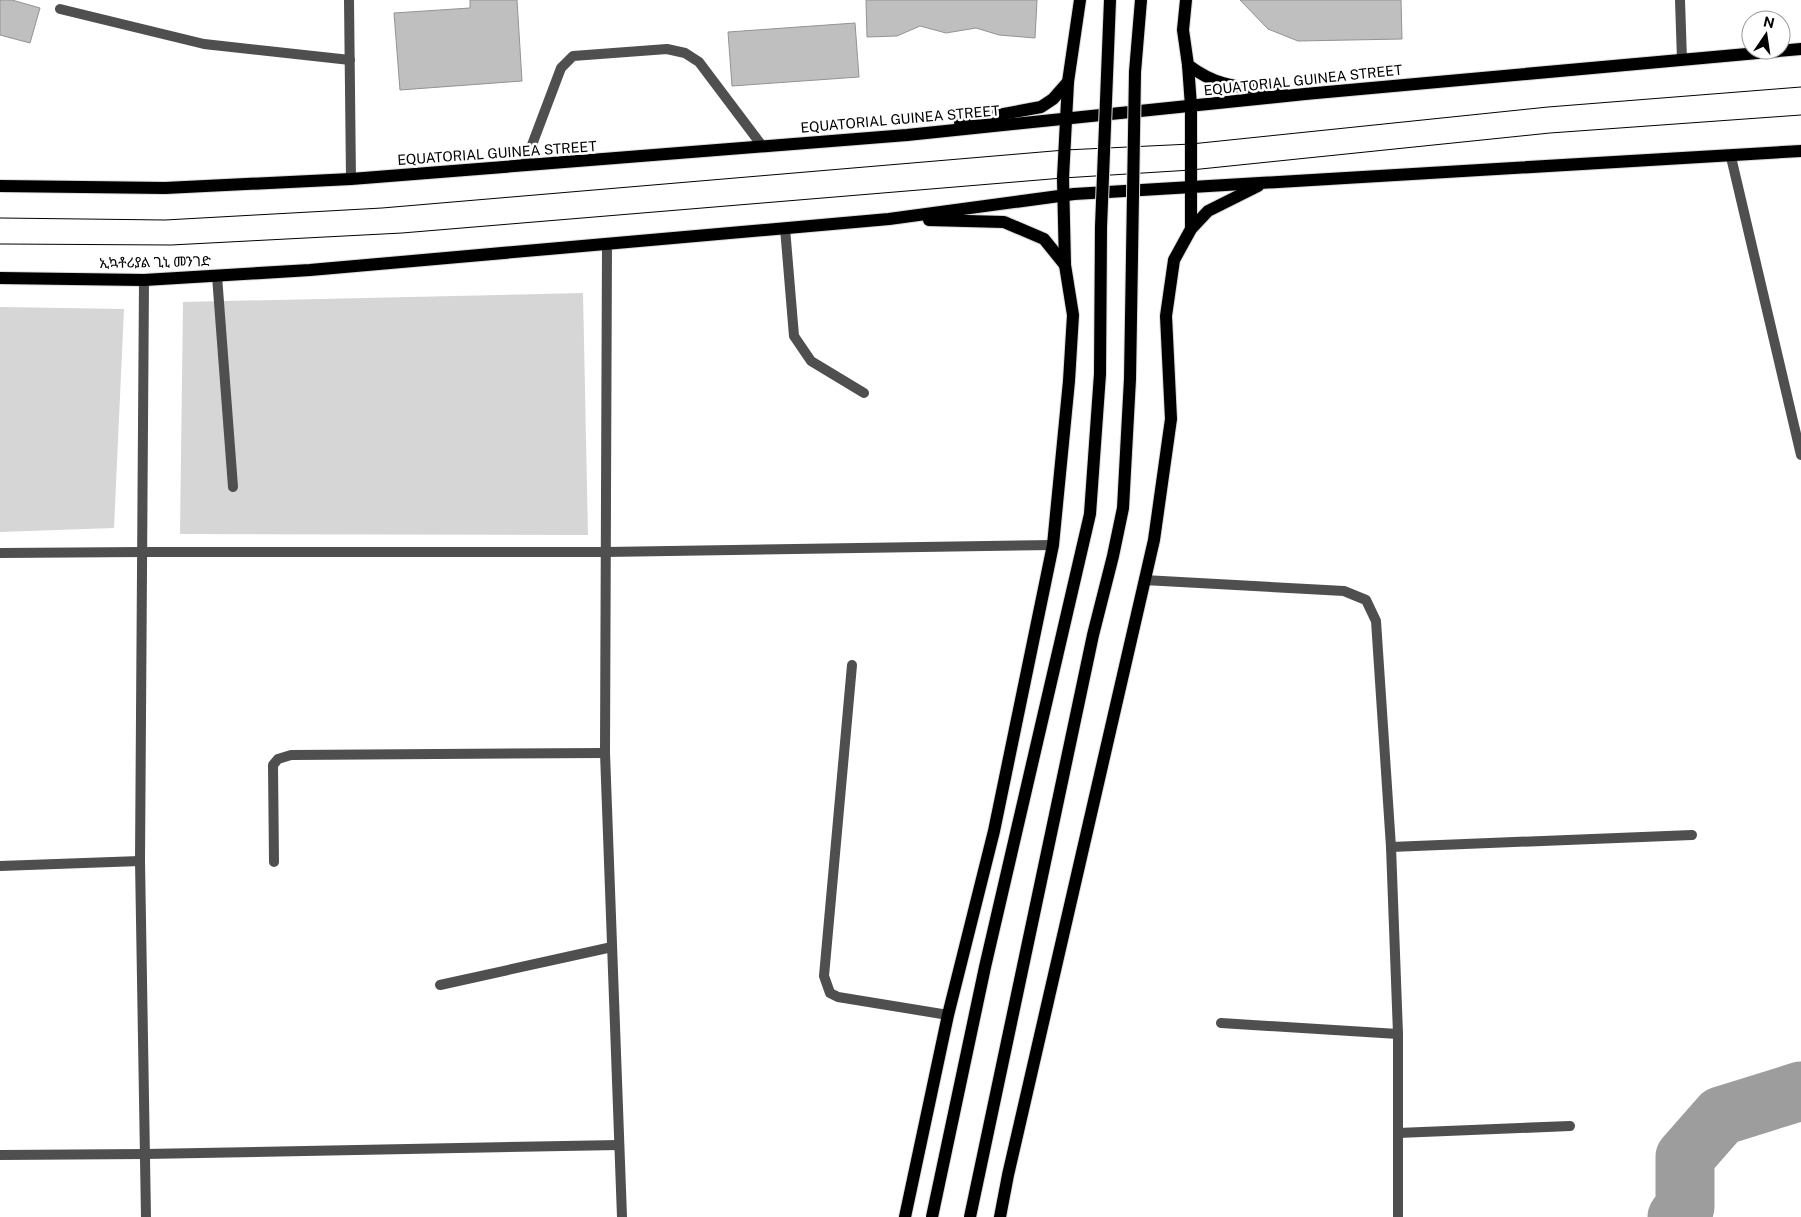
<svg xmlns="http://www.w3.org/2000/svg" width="1801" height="1217" viewBox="0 0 1801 1217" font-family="'Public Sans','Noto Sans Ethiopic',sans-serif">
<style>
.green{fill:#d6d6d6}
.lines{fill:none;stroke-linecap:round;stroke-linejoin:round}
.river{stroke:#9d9d9d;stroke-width:59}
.building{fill:#bfbfbf;stroke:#939393}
.primary-casing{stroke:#dbdbdb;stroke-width:14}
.service{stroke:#4f4f4f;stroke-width:10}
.minor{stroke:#4f4f4f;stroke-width:10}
.primary{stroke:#000;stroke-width:12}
.tram{stroke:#000;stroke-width:1}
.primary-bridge-casing{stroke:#dbdbdb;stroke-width:14;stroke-linecap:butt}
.primary-bridge{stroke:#000;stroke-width:12}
.labels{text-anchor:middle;stroke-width:5;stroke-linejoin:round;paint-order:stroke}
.street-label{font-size:14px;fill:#000;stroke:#fff}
</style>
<rect width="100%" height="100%" fill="#fff"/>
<g class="green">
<polygon points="583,293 588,535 180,534 183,302"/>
<polygon points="0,307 124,309 114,528 0,532"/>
</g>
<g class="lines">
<polyline class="river" points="1677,1217 1685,1207 1685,1157 1721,1116 1801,1091"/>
</g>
<g class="building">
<polygon points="0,0 12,0 40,8 30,43 0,35"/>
<polygon points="470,0 517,0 522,81 400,90 394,13 470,8"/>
<polygon points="866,0 1037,0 1035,38 999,35 976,28 946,33 920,26 897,36 867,37"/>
<polygon points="1240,0 1401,0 1402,39 1298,41 1268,29"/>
<polygon points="855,23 859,77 732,86 728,32"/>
</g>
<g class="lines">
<g class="primary-casing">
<g id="primary">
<path d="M 1186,0 L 1183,30 L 1188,65 C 1221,90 1243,86 1282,91"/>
<polyline points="1188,65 1191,106 1191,229"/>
<polyline points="960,122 1041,107 1053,99 1068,82 1080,0"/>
<polyline points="0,186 165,188 351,179 907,135 1305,94 1801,49"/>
<polyline points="1065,265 1063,178 1068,82"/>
<polyline points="0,278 144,280 310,270 889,219 1074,194 1801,151"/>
<polyline points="905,1217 948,1015 994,831 1053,545 1069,381 1073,315 1065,265 1044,239 1004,222 929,220"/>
<polyline points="1000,1217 1008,1175 1154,540 1171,419 1166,316 1174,260 1191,229 1208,211 1258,186"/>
</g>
</g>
<g class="service">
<polyline points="1680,0 1682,60"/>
<polyline points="60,9 204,44 350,60"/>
<polyline points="524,166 561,68 573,56 667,49 685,53 699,62 763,147"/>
<polyline points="785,228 794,336 811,361 864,393"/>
<polyline points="217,276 233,487"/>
<polyline points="0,553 143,552"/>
</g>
<g class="minor">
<polyline points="349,0 351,179"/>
<polyline points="1731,157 1801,455"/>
<polyline points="607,243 605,753 622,1217"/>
<polyline points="144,280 140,861 146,1217"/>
<polyline points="143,552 606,552 1053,545"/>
<polyline points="1144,580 1344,591 1366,600 1376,621 1391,847 1398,1034 1398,1217"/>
<polyline points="852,665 824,976 830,993 838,997 948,1015"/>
<polyline points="1391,847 1692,835"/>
<polyline points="274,862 273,765 278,759 291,755 605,753"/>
<polyline points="0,866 140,861"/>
<polyline points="440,985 612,947"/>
<polyline points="1221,1023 1398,1034"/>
<polyline points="1398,1133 1570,1126"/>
<polyline points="0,1155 145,1154 619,1145"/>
</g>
<use href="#primary" class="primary"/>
<g class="tram">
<polyline points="0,218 165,220 382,208 1065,150 1191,144 1548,107 1801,87"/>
<polyline points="0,244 171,245 402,233 1063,178 1191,170 1550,133 1801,115"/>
</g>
<g class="primary-bridge-casing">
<g id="primary-bridge">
<polyline points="932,1217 985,967 1090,514 1100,374 1101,227 1110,0"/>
<polyline points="970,1217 1093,635 1113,556 1123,508 1130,379 1135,72 1141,0"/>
</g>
</g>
<use href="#primary-bridge" class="primary-bridge"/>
</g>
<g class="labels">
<g class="street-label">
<text transform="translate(1303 80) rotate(-6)" y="5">EQUATORIAL GUINEA STREET</text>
<text transform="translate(900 119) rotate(-5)" y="5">EQUATORIAL GUINEA STREET</text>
<text transform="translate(497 153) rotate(-4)" y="5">EQUATORIAL GUINEA STREET</text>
<text transform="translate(155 262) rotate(-1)" y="5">ኢኳቶሪያል ጊኒ መንገድ</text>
</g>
</g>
<g transform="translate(1766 35) rotate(13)"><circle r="24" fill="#ffffff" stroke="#999999"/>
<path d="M0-4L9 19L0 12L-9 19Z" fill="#000000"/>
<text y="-8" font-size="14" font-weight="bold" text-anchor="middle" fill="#000000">N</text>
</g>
</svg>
